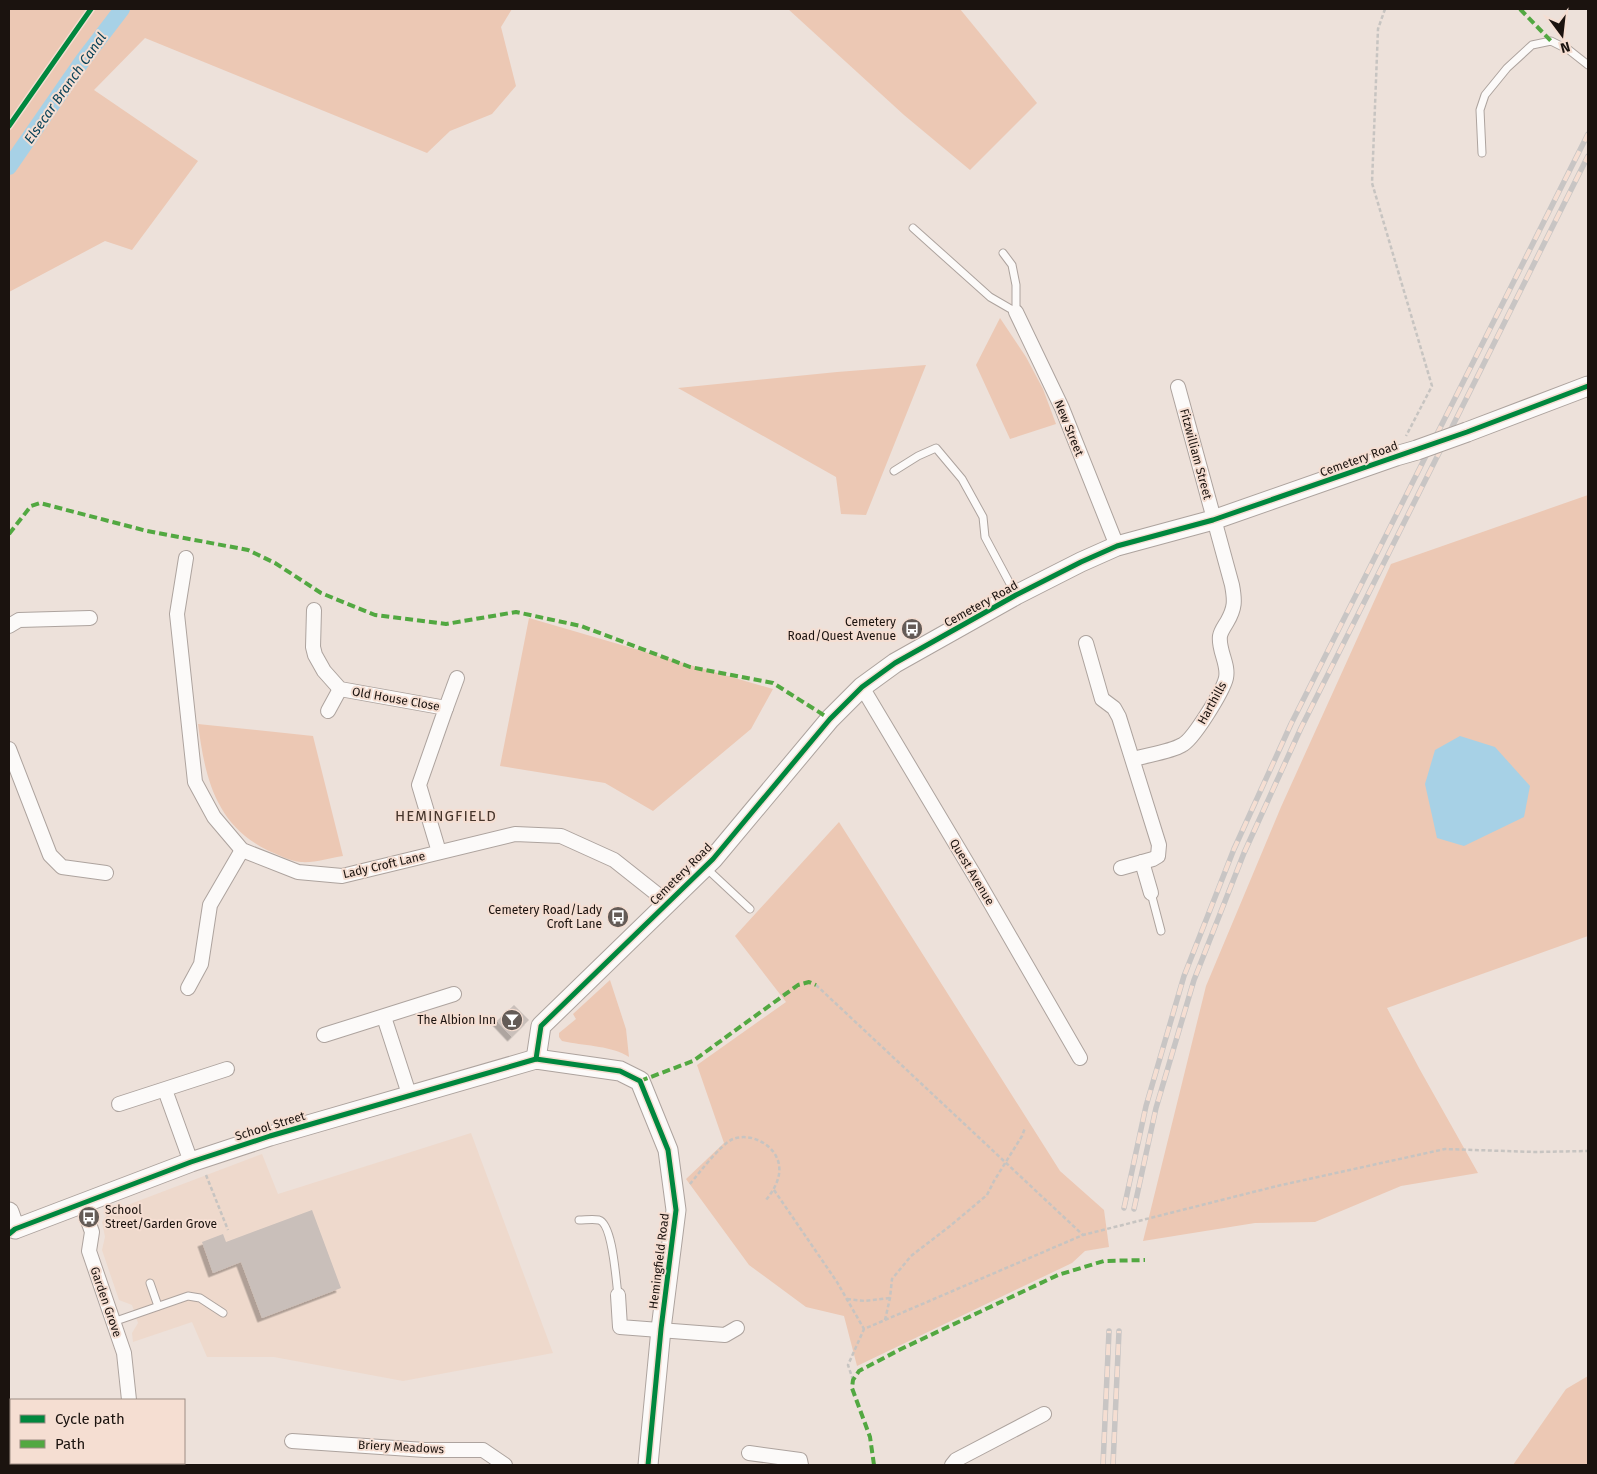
<svg xmlns="http://www.w3.org/2000/svg" width="1597" height="1474" viewBox="0 0 1597 1474" font-family="'Fira Sans',sans-serif">
<style>
.built{fill:#eed9cc}
.green{fill:#ecc8b4}
.water{fill:#a7d1e6}
.lines{fill:none;stroke-linecap:round;stroke-linejoin:round}
.canal{stroke:#a7d1e6;stroke-width:16}
.building{fill:#c9bfba;filter:url(#shadow)}
.lane-casing{stroke:#ada39e;stroke-width:9}
.street-casing{stroke:#ada39e;stroke-width:16}
.secondary-casing{stroke:#ada39e;stroke-width:21}
.path{stroke:#c7c4c1;stroke-width:2.5;stroke-dasharray:4 2.5;stroke-linecap:butt}
.lane{stroke:#fcfaf9;stroke-width:7}
.street{stroke:#fcfaf9;stroke-width:14}
.secondary{stroke:#fcfaf9;stroke-width:19}
.rail-casing{stroke:#c8c5c4;stroke-width:5.5}
.rail{stroke:#f5ded2;stroke-width:4;stroke-dasharray:11;stroke-linecap:butt}
.secondary-bridge-casing{stroke:#ada39e;stroke-width:21;stroke-linecap:butt}
.secondary-bridge{stroke:#fcfaf9;stroke-width:19}
.quiet{stroke:#52a841;stroke-width:4;stroke-dasharray:8 4;stroke-linecap:butt}
.cycleway-casing{stroke:#f5ded2;stroke-width:8}
.cycleway{stroke:#00873e;stroke-width:5}
.labels{text-anchor:middle;stroke-width:4;stroke-linejoin:round;paint-order:stroke}
.street-label{font-size:12px;fill:#1b130f;stroke:#f5ded2}
.poi-label{font-size:12px;fill:#1b130f;stroke:#f5ded2;text-anchor:end}
.water-label{font-size:14px;font-style:italic;fill:#094258;stroke:#f5ded2}
.quarter-label{font-size:15px;letter-spacing:1px;fill:#46352b;stroke:#f5ded2}
</style>
<defs>
<filter id="shadow"><feDropShadow dx="-4.5" dy="4.5" stdDeviation="0" flood-color="#0004"/></filter>
</defs>
<rect width="100%" height="100%" fill="#ede1da"/>
<polygon class="built" points="471,1133 553,1353 403,1381 274,1357 207,1357 192,1322 133,1342 132,1333 138,1323 132,1305 119,1300 102,1250 105,1237 102,1222 109,1212 262,1154 278,1194"/>
<g class="green">
<polygon points="9,9 512,9 501,27 516,86 492,114 450,131 427,153 145,38 94,90 198,161 132,250 105,241 9,292"/>
<polygon points="788,9 960,9 1037,103 970,170 904,115"/>
<polygon points="1000,318 1026,357 1043,389 1056,424 1010,439 976,365"/>
<polygon points="926,365 866,515 841,514 836,477 678,388 837,372"/>
<polygon points="1588,495 1588,936 1387,1008 1419,1068 1478,1173 1401,1186 1315,1222 1255,1223 1143,1241 1206,986 1281,807 1391,564"/>
<polygon points="529,618 773,689 751,729 653,811 605,783 500,766"/>
<path d="M 198,724 L 313,736 L 343,856 C 329,858 315,863 301,862 C 290,861 279,855 269,851 C 215,825 205,777 198,724 Z"/>
<polygon points="839,822 1060,1171 1104,1210 1109,1247 1085,1251 1072,1263 857,1366 844,1316 806,1307 749,1265 686,1179 724,1143 697,1065 786,1002 735,936"/>
<path d="M 610,980 L 626,1029 L 629,1057 C 612,1046 587,1046 567,1042 L 562,1041 L 559,1037 L 559,1033 L 576,1019 L 573,1014 Z"/>
<polygon points="1588,1376 1588,1465 1513,1465 1566,1389"/>
</g>
<polygon class="water" points="1460,736 1495,747 1530,786 1524,817 1464,846 1437,838 1425,784 1435,750"/>
<g class="lines">
<polyline class="canal" points="9,167 83,60 122,9"/>
</g>
<g class="building">
<polygon points="514,1005 529,1020 512,1037 497,1021"/>
<polygon points="312,1210 341,1288 262,1318 241,1262 213,1273 202,1242 223,1234 226,1242"/>
</g>
<g class="lines">
<g class="lane-casing">
<g id="lane">
<polyline points="1482,153 1480,110 1485,95 1507,68 1532,45 1551,41 1569,50 1588,65"/>
<polyline points="913,228 990,297 1016,312"/>
<polyline points="1003,253 1012,265 1016,285 1016,312"/>
<polyline points="894,471 918,456 936,448 962,479 983,517 985,537 1016,595"/>
<polyline points="705,867 750,909"/>
<polyline points="1151,893 1161,931"/>
<path d="M 579,1220 C 585,1220 593,1219 599,1220 C 613,1224 616,1282 618,1295"/>
<polyline points="150,1283 158,1306"/>
<polyline points="113,1322 188,1296 200,1298 223,1313"/>
<polyline points="64,1463 65,1465"/>
<polyline points="9,1464 25,1463"/>
</g>
</g>
<g class="street-casing">
<g id="street">
<polyline points="1016,312 1062,408 1117,546"/>
<polyline points="186,558 177,614 195,782 214,817 242,850 298,872 342,876 515,834 561,836 614,860 667,902"/>
<polyline points="314,610 313,647 315,655 324,671 340,689 446,708 419,785 439,852"/>
<polyline points="9,626 19,620 90,618"/>
<polyline points="1086,643 1102,699 1114,708 1119,717 1159,845 1158,856 1153,859 1121,868"/>
<polyline points="862,687 976,878 1080,1058"/>
<polyline points="446,708 457,678"/>
<polyline points="328,711 340,689"/>
<polyline points="9,749 50,855 62,867 106,873"/>
<path d="M 1134,759 C 1147,755 1170,752 1182,745 C 1193,740 1223,691 1226,678 C 1229,664 1218,650 1220,636 C 1221,631 1224,627 1227,622 C 1235,608 1235,601 1232,585 L 1178,387"/>
<polyline points="1142,862 1151,893"/>
<polyline points="188,988 201,964 210,905 242,850"/>
<polyline points="384,1017 409,1094"/>
<polyline points="324,1035 454,994"/>
<polyline points="165,1090 191,1162"/>
<polyline points="119,1104 227,1069"/>
<polyline points="82,1204 92,1232 89,1251 124,1353 129,1400"/>
<polyline points="618,1295 620,1327 725,1335 737,1328"/>
<polyline points="292,1441 425,1450 483,1450 505,1465"/>
<polyline points="749,1453 800,1460 801,1465"/>
<polyline points="137,1463 137,1465"/>
<polyline points="952,1465 956,1460 1044,1414"/>
</g>
</g>
<g class="secondary-casing">
<g id="secondary">
<polyline points="1467,432 1588,386"/>
<polyline points="536,1059 541,1026 713,859 830,719 862,687 895,663 1016,595 1081,562 1117,546 1213,520 1396,456 1417,450"/>
<polyline points="9,1212 15,1229 191,1162 270,1136 536,1059 620,1071 640,1081 668,1150 676,1210 661,1329 648,1465"/>
</g>
</g>
<g class="path">
<polyline points="1385,9 1378,29 1372,183 1432,386 1406,436"/>
<polyline points="816,985 1083,1235"/>
<polyline points="206,1175 228,1230"/>
<path d="M 690,1184 C 699,1173 722,1143 733,1139 C 751,1132 776,1145 779,1165 C 781,1178 774,1190 766,1200"/>
<polyline points="774,1190 837,1282 864,1329"/>
<polyline points="847,1299 865,1301 890,1298"/>
<polyline points="885,1320 890,1298 892,1279 911,1256 950,1226 987,1195 994,1181 1022,1136 1025,1128"/>
<polyline points="853,1380 848,1365 864,1329 1083,1235 1277,1186 1445,1149 1535,1152 1588,1151"/>
</g>
<use href="#lane" class="lane"/>
<use href="#street" class="street"/>
<use href="#secondary" class="secondary"/>
<g class="rail-casing">
<g id="rail">
<polyline points="1124,1208 1146,1106 1184,976 1234,849 1291,724 1588,134"/>
<polyline points="1134,1209 1156,1108 1194,980 1244,853 1301,728 1588,156"/>
<polyline points="1103,1465 1109,1331"/>
<polyline points="1113,1465 1119,1331"/>
</g>
</g>
<use href="#rail" class="rail"/>
<g class="secondary-bridge-casing">
<polyline id="secondary-bridge" points="1417,450 1467,432"/>
</g>
<use href="#secondary-bridge" class="secondary-bridge"/>
<g class="quiet">
<polyline points="1520,9 1551,41"/>
<polyline points="9,534 31,506 40,503 147,531 248,550 275,563 321,593 375,615 446,624 516,612 581,626 690,667 773,683 830,719"/>
<polyline points="640,1081 693,1061 798,985 809,982 816,985"/>
<polyline points="874,1465 870,1437 852,1388 853,1380 859,1371 901,1349 1058,1275 1104,1261 1145,1260"/>
</g>
<g class="cycleway-casing">
<g id="cycleway">
<polyline points="9,126 91,9"/>
<polyline points="536,1059 541,1026 713,859 830,719 862,687 895,663 1016,595 1081,562 1117,546 1213,520 1467,432 1588,386"/>
<polyline points="9,1234 15,1229 191,1162 270,1136 536,1059 620,1071 640,1081 668,1150 676,1210 661,1329 648,1465"/>
</g>
</g>
<use href="#cycleway" class="cycleway"/>
</g>
<defs>
<g id="bus-disc" transform="scale(1.125)"><circle r="9.5" fill="#645b56" stroke="#f5ded2"/><path d="M-5-6H5V4H4V6H2V4H-2V6H-4V4H-5ZM-3.5-4V0h7V-4ZM-3.5 1.2v1.5H-2V1.2ZM2 1.2v1.5H3.5V1.2Z" fill="#fff"/></g>
<g id="bar-disc" transform="scale(1.125)"><circle r="9.5" fill="#645b56" stroke="#f5ded2"/><path d="M-6-5H6L.8 .8V4.5H3.5V6h-7V4.5H-.8V.8Z" fill="#fff"/></g>
</defs>
<g fill-rule="evenodd">
<use href="#bus-disc" x="912" y="629"/>
<use href="#bus-disc" x="618" y="917"/>
<use href="#bar-disc" x="512" y="1020"/>
<use href="#bus-disc" x="89" y="1217"/>
</g>
<g class="labels">
<g class="street-label">
<text transform="translate(1069 428) rotate(68)" y="4">New Street</text>
<text transform="translate(1196 454) rotate(75)" y="4">Fitzwilliam Street</text>
<text transform="translate(1359 459) rotate(-20)" y="4">Cemetery Road</text>
<text transform="translate(981 604) rotate(-29)" y="4">Cemetery Road</text>
<text transform="translate(396 699) rotate(10)" y="4">Old House Close</text>
<text transform="translate(1212 703) rotate(-61)" y="4">Harthills</text>
<text transform="translate(384 865) rotate(-13)" y="4">Lady Croft Lane</text>
<text transform="translate(972 872) rotate(59)" y="4">Quest Avenue</text>
<text transform="translate(681 874) rotate(-45)" y="4">Cemetery Road</text>
<text transform="translate(270 1126) rotate(-17)" y="4">School Street</text>
<text transform="translate(659 1261) rotate(-83)" y="4">Hemingfield Road</text>
<text transform="translate(106 1302) rotate(71)" y="4">Garden Grove</text>
<text transform="translate(401 1447) rotate(3)" y="4">Briery Meadows</text>
</g>
<g class="poi-label">
<text x="896" y="626">Cemetery<tspan x="896" dy="14">Road/Quest Avenue</tspan></text>
<text x="602" y="914">Cemetery Road/Lady<tspan x="602" dy="14">Croft Lane</tspan></text>
<text x="496" y="1024">The Albion Inn</text>
<text x="105" y="1214" text-anchor="start">School<tspan x="105" dy="14">Street/Garden Grove</tspan></text>
</g>
<g class="water-label">
<text transform="translate(65 88) rotate(-55)" y="5">Elsecar Branch Canal</text>
</g>
<g class="quarter-label">
<text x="446" y="821">HEMINGFIELD</text>
</g>
</g>
<rect width="1597" height="1474" fill="none" stroke="#1b130f" stroke-width="20"/>
<rect x="10" y="1399" width="175" height="65" fill="#f5ded2" stroke="#9e8d84"/>
<rect x="20" y="1415" width="25" height="8" fill="#00873e" stroke="#9e8d84"/>
<text x="55" y="1424" font-size="15" fill="#1b130f">Cycle path</text>
<rect x="20" y="1440" width="25" height="8" fill="#52a841" stroke="#9e8d84"/>
<text x="55" y="1449" font-size="15" fill="#1b130f">Path</text>
<g transform="translate(1562 35) rotate(165)" stroke="#f5ded2" stroke-width="4" paint-order="stroke">
<path d="M0-4L9 19L0 12L-9 19Z" fill="#1b130f"/>
<text y="-8" font-size="14" font-weight="bold" text-anchor="middle" fill="#1b130f">N</text>
</g>
</svg>
